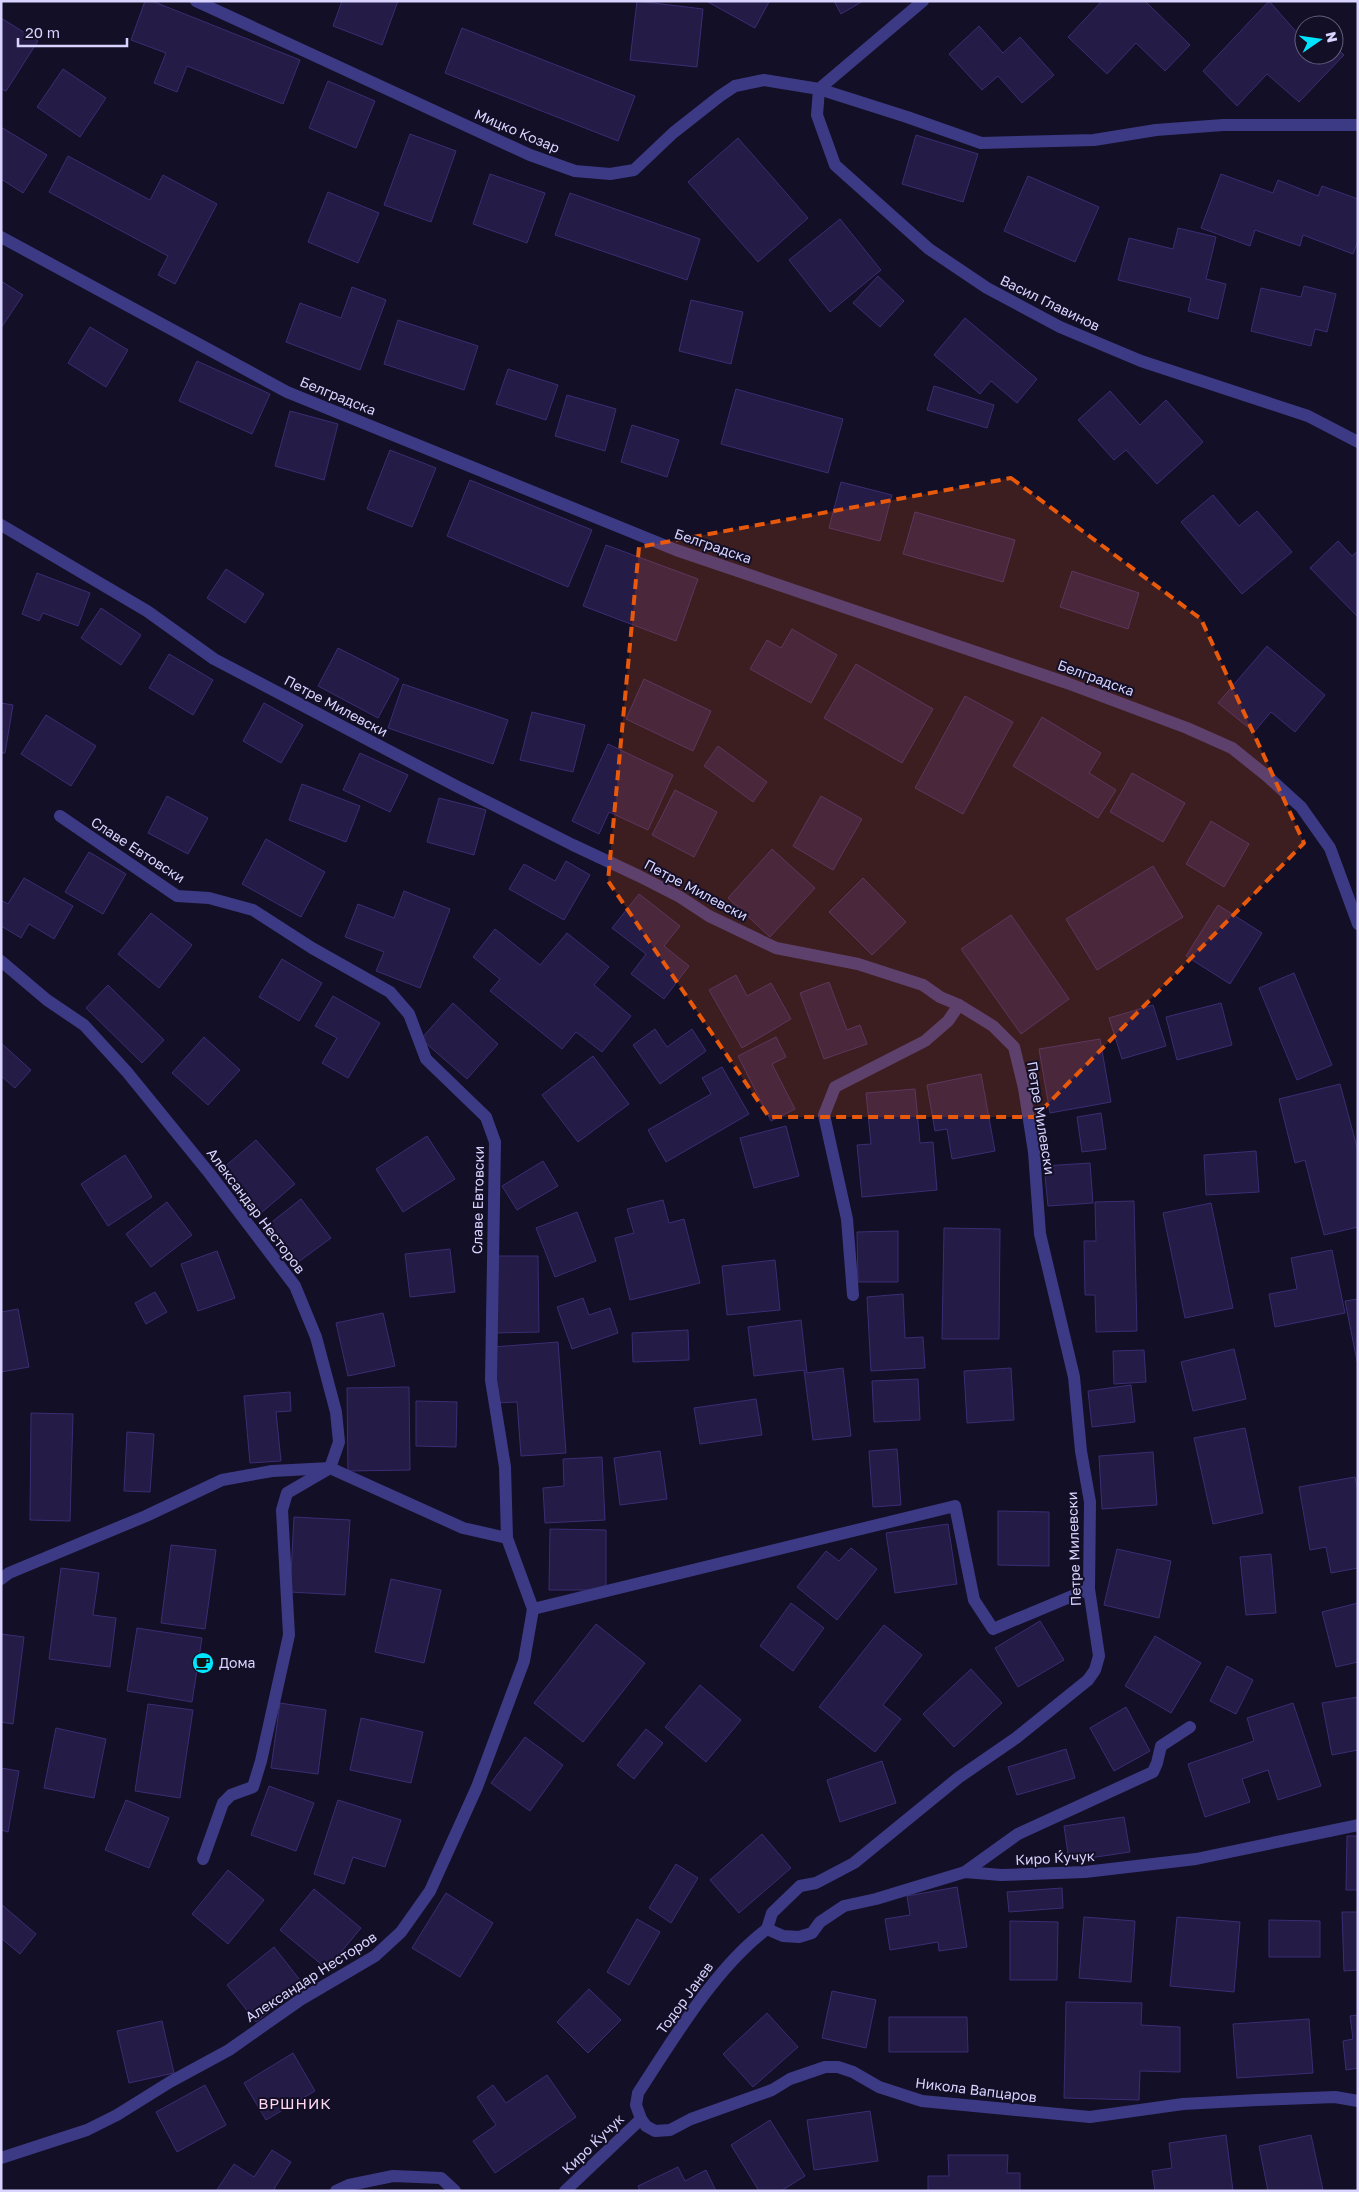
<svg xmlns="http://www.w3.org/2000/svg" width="1359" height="2192" viewBox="0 0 1359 2192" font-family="'Golos Text',sans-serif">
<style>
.building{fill:#241b47;stroke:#3b2d73}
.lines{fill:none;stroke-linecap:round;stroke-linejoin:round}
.street{stroke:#3d3a85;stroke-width:12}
.marked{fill:#e8590c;fill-opacity:0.2;stroke:#e8590c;stroke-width:4;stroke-dasharray:10 6;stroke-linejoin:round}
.labels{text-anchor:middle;stroke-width:4;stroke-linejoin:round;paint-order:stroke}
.street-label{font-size:14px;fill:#d9d4ff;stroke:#130f26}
.poi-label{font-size:14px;fill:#d9d4ff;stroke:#130f26;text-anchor:start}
.neighbourhood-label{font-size:15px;letter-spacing:1px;fill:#ffd6f0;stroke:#130f26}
</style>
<rect width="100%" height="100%" fill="#130f26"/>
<g class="building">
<polygon points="145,1 152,1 300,60 283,104 187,66 177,92 154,83 166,53 131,40"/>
<polygon points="342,1 398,1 382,45 333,26"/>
<polygon points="637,1 703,9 697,67 630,60"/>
<polygon points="767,1 769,2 755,28 708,2"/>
<polygon points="834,1 863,1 841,14"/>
<polygon points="1102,1 1145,1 1190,45 1165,71 1136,43 1107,74 1068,37"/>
<polygon points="1269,1 1299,35 1304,31 1304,55 1334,55 1334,45 1344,55 1299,102 1267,74 1237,106 1203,71"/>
<polygon points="1,18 38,41 6,91 1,89"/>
<polygon points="979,26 1003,53 1020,37 1054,75 1022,103 998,76 982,90 949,54"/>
<polygon points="462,28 635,96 618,141 445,73"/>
<polygon points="63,69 106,98 80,137 37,107"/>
<polygon points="328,81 375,101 356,148 309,128"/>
<polygon points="1,127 47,155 23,193 1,179"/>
<polygon points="410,134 456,151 431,222 384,205"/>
<polygon points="916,135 978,154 963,202 902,184"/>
<polygon points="738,138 808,218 758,262 688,182"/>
<polygon points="68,156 150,200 163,175 217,204 175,284 158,275 168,256 49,192"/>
<polygon points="490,174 545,193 527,243 473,224"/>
<polygon points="1221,174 1273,193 1278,180 1318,196 1322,186 1358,199 1358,241 1353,254 1303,235 1300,246 1255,230 1250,246 1201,228"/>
<polygon points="1028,176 1099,207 1075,262 1004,231"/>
<polygon points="328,192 379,213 358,263 308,242"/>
<polygon points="570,193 700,239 687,280 555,235"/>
<polygon points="840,219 881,270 830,312 789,260"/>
<polygon points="1178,228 1216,237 1206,279 1226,284 1218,319 1188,311 1191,298 1118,280 1129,238 1173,249"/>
<polygon points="878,276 904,301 880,327 853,303"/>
<polygon points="1,281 23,295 1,328"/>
<polygon points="1304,286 1336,294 1327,332 1315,329 1311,346 1251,331 1261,288 1301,297"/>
<polygon points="352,287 386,300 360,370 286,342 300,303 341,318"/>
<polygon points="691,300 743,312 731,364 679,351"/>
<polygon points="965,318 1037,379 1017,403 991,381 980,394 934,355"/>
<polygon points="398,320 478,346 464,390 384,364"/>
<polygon points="90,327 128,350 106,387 68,363"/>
<polygon points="197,361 270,394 252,434 179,401"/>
<polygon points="508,369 558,385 546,420 496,404"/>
<polygon points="934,386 994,405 987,428 927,410"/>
<polygon points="736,389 843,419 828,473 721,444"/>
<polygon points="1110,391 1140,425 1166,400 1203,442 1157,484 1126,450 1114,460 1078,420"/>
<polygon points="567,395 616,409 605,451 555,436"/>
<polygon points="290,411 338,424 324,480 275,466"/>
<polygon points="632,425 679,440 667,477 621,462"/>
<polygon points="390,450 436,468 412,527 367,509"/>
<polygon points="470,480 592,530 568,587 447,536"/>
<polygon points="841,482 892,495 880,541 829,528"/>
<polygon points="1213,495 1239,526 1257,511 1292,552 1242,594 1181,522"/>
<polygon points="915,512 1015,540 1003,582 903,554"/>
<polygon points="1338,541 1352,556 1358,551 1358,617 1310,568"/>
<polygon points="606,545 698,579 676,641 583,606"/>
<polygon points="226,569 264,594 245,623 207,598"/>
<polygon points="1072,571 1139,593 1128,629 1060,607"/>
<polygon points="37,573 90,593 78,626 43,613 39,621 22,614"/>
<polygon points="101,608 141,635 121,665 81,638"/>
<polygon points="792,629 837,655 811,703 750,669 767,640 781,648"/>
<polygon points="1267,646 1325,695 1295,732 1271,712 1254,732 1218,703"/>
<polygon points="338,648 399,679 378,718 318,686"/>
<polygon points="169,654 213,680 193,715 149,688"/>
<polygon points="856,664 933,709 902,763 824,718"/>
<polygon points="644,679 711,711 693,751 626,719"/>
<polygon points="403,684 508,720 493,764 388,728"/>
<polygon points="965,696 1013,722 963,814 915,788"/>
<polygon points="1,703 13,705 5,753 1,753"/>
<polygon points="264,703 303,725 281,763 243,741"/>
<polygon points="532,712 585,725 573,772 520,760"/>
<polygon points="46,715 96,746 71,786 21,754"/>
<polygon points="1042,717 1101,753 1089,773 1116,790 1098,818 1013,766"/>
<polygon points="608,744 673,775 648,830 609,812 599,834 572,821"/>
<polygon points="718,746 767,782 753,802 704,766"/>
<polygon points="360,753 408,775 390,812 343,790"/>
<polygon points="1132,773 1185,803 1163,842 1110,812"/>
<polygon points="302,784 360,806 346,842 289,820"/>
<polygon points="675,790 717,812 694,857 652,835"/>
<polygon points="167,796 208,818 188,854 148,833"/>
<polygon points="821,796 862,819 833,870 793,846"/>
<polygon points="439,798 486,810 474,855 427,842"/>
<polygon points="1211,821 1249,844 1224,887 1186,864"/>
<polygon points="266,839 325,872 301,917 242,884"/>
<polygon points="772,849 815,888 770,937 728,898"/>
<polygon points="89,852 126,874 103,914 65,892"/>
<polygon points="566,861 590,875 564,920 509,889 524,864 555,881"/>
<polygon points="1153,866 1183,917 1097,970 1066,919"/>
<polygon points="24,878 73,906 54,939 29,924 21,938 1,926 1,900 8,904"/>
<polygon points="863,878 906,922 872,955 829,912"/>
<polygon points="404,891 450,909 420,988 376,971 384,952 345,937 358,904 394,918"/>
<polygon points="639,894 680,926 664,946 689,966 664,999 631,974 646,954 612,928"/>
<polygon points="1218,905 1262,933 1230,984 1186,956"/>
<polygon points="151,913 192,945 159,988 118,954"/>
<polygon points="1011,915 1069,999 1021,1034 961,949"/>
<polygon points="495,929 540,965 567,933 609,967 594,985 631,1016 602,1052 576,1032 562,1049 490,991 500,979 473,957"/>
<polygon points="282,959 322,983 299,1021 259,997"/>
<polygon points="1294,973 1332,1065 1297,1080 1259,988"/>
<polygon points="736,975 747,996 771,983 791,1019 742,1048 709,990"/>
<polygon points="829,982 847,1030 860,1025 867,1044 824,1059 800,993"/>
<polygon points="108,985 164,1040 142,1063 86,1008"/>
<polygon points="333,996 380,1023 348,1078 322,1063 337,1038 315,1026"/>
<polygon points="453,1003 498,1044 467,1079 421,1039"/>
<polygon points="1221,1003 1232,1045 1177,1060 1166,1017"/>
<polygon points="1153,1005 1166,1046 1122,1059 1109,1018"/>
<polygon points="655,1029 667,1047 692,1029 706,1051 660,1084 633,1045"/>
<polygon points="204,1037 240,1070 208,1105 172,1073"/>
<polygon points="776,1037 786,1057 772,1064 795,1109 771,1121 738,1056"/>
<polygon points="1100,1039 1111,1102 1050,1113 1039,1049"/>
<polygon points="1,1043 31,1070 15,1088 1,1076"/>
<polygon points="593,1056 629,1104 578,1142 542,1095"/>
<polygon points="722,1067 749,1114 666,1162 648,1130 711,1094 702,1078"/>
<polygon points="981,1074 995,1151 952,1159 947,1129 935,1131 927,1085"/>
<polygon points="1340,1084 1358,1151 1358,1227 1324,1235 1305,1160 1295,1163 1279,1099"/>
<polygon points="915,1089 920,1143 933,1142 937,1190 862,1197 857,1145 871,1144 866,1093"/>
<polygon points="1101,1113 1106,1149 1082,1152 1077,1117"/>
<polygon points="786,1126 799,1176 754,1188 740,1138"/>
<polygon points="427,1136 455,1179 403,1212 376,1169"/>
<polygon points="256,1140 295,1184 261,1213 222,1169"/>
<polygon points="1256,1151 1259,1192 1206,1195 1204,1155"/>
<polygon points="125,1155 152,1197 108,1226 81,1184"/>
<polygon points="543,1161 558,1186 517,1210 502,1186"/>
<polygon points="1090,1163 1093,1203 1048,1206 1044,1166"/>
<polygon points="301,1199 331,1238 297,1263 268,1225"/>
<polygon points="663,1200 669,1223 684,1219 700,1283 630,1300 615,1238 634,1233 627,1209"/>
<polygon points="1134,1201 1137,1331 1096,1332 1095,1295 1085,1295 1084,1241 1096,1241 1095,1202"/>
<polygon points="167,1202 192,1235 151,1267 126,1234"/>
<polygon points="1211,1203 1233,1308 1185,1318 1163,1213"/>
<polygon points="577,1212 596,1261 555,1277 536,1228"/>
<polygon points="944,1228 1000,1229 999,1339 942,1339"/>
<polygon points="898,1231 898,1282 858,1282 857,1232"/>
<polygon points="450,1249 455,1292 410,1297 405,1254"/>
<polygon points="1332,1250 1345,1313 1275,1327 1269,1294 1297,1289 1291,1258"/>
<polygon points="217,1251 235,1298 198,1311 181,1264"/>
<polygon points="494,1256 538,1256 539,1332 495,1333"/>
<polygon points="775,1260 780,1310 727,1315 722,1266"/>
<polygon points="155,1292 167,1312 146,1324 135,1303"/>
<polygon points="903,1294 905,1338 923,1337 925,1368 871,1371 867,1297"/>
<polygon points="583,1298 589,1315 610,1308 618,1333 572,1349 557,1307"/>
<polygon points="1358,1299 1358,1366 1345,1301"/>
<polygon points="18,1309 29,1367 1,1372 1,1312"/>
<polygon points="383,1313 395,1366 348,1376 336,1323"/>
<polygon points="801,1320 807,1373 843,1368 851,1436 813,1440 804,1370 754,1376 748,1327"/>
<polygon points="688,1330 689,1360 633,1362 632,1333"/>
<polygon points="558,1342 566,1453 521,1456 517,1402 497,1403 493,1347"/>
<polygon points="1234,1349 1246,1399 1193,1411 1181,1362"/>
<polygon points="1144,1350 1146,1382 1114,1384 1113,1351"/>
<polygon points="1011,1368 1014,1420 967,1423 964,1371"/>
<polygon points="918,1379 920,1420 874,1422 872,1381"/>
<polygon points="1131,1385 1135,1422 1092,1427 1088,1391"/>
<polygon points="409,1387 410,1470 348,1471 347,1388"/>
<polygon points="290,1392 291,1411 276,1412 281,1461 250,1463 244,1396"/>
<polygon points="756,1399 762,1435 700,1444 694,1408"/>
<polygon points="416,1401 457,1402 456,1447 416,1446"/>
<polygon points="31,1413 73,1414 70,1521 30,1520"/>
<polygon points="1245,1428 1263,1513 1213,1524 1194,1438"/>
<polygon points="127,1432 154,1434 150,1492 124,1491"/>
<polygon points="897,1449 901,1505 873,1507 869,1451"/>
<polygon points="660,1451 667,1499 620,1505 614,1458"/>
<polygon points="1153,1452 1157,1505 1102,1509 1099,1456"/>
<polygon points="602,1457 605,1520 545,1523 543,1488 564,1486 563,1459"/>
<polygon points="1355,1477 1358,1491 1358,1568 1331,1573 1326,1547 1310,1550 1299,1487"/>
<polygon points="998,1511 1049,1512 1049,1566 998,1565"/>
<polygon points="294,1517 350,1520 345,1595 290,1592"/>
<polygon points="948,1524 957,1584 895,1593 886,1533"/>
<polygon points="550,1529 606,1530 606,1590 549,1590"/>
<polygon points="171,1545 216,1550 205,1629 161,1623"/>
<polygon points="851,1548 877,1569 837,1620 797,1587 826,1551 839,1561"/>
<polygon points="1117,1549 1171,1561 1159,1618 1104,1605"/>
<polygon points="1271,1554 1276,1613 1246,1615 1240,1557"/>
<polygon points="61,1568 99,1573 93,1615 116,1618 110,1667 49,1659"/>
<polygon points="391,1579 441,1590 424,1663 375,1652"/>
<polygon points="791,1603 824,1628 793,1671 760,1646"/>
<polygon points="1358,1603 1358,1662 1336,1667 1322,1612"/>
<polygon points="1040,1621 1064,1660 1018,1687 995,1648"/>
<polygon points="596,1624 645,1663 583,1742 534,1703"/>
<polygon points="884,1625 922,1655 883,1705 901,1719 875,1752 819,1707"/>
<polygon points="137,1628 202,1638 192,1702 127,1691"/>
<polygon points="1,1634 24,1637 13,1724 1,1722"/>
<polygon points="1155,1636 1201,1663 1171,1713 1125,1686"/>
<polygon points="1227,1666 1253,1680 1236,1714 1210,1701"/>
<polygon points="971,1669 1002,1703 954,1747 923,1714"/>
<polygon points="700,1685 741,1720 706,1762 665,1727"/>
<polygon points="1358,1697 1358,1750 1332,1755 1322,1703"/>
<polygon points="280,1703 326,1710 318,1774 271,1768"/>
<polygon points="1293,1703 1321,1786 1278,1800 1268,1770 1242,1779 1250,1802 1205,1817 1188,1764 1254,1741 1247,1718"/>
<polygon points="148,1704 193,1710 180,1798 135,1791"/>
<polygon points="1126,1707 1150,1751 1114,1771 1090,1728"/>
<polygon points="361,1718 423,1732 411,1783 350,1770"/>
<polygon points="56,1728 106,1739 94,1798 44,1788"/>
<polygon points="646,1729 663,1743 634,1779 617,1765"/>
<polygon points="525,1737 563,1765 530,1811 491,1783"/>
<polygon points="1066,1749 1075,1778 1017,1795 1008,1767"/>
<polygon points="882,1761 896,1803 840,1822 827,1780"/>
<polygon points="1,1768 19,1771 8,1832 1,1830"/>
<polygon points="269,1786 314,1803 296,1851 251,1835"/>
<polygon points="126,1800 169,1818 149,1868 105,1850"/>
<polygon points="338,1800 401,1820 385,1867 353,1857 344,1884 314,1874"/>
<polygon points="1124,1817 1130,1852 1069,1861 1064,1826"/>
<polygon points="762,1834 791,1868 739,1913 710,1880"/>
<polygon points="1347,1836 1358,1836 1358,1890 1346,1890"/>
<polygon points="676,1864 698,1878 671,1923 649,1908"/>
<polygon points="228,1870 264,1900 228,1944 192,1914"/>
<polygon points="957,1887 967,1947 939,1951 938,1942 890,1950 885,1919 910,1915 907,1896"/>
<polygon points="1062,1888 1063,1908 1009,1912 1007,1892"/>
<polygon points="314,1889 361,1928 327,1969 280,1930"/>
<polygon points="446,1893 493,1923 460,1977 412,1948"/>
<polygon points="1,1904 36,1934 20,1954 1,1938"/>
<polygon points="1342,1912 1358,1912 1358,1970 1344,1971"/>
<polygon points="1084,1917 1135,1921 1131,1982 1079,1978"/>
<polygon points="1177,1917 1240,1922 1234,1992 1170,1986"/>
<polygon points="637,1919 660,1932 629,1985 607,1972"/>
<polygon points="1269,1920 1320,1921 1320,1957 1269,1957"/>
<polygon points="1010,1921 1058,1922 1057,1980 1010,1980"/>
<polygon points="274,1947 303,1984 256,2022 227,1985"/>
<polygon points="589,1989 621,2020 588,2053 557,2022"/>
<polygon points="832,1991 876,2000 866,2048 822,2038"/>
<polygon points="1066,2002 1142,2003 1141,2025 1180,2027 1180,2072 1140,2071 1139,2100 1064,2098"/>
<polygon points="767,2013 798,2047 753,2087 723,2054"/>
<polygon points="1358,2015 1358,2068 1346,2070 1343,2041 1353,2039 1350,2016"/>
<polygon points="889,2017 967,2017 968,2052 889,2052"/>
<polygon points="1309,2019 1313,2073 1237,2078 1233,2024"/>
<polygon points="162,2021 174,2073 129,2083 117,2031"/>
<polygon points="293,2053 315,2091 266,2120 244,2083"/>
<polygon points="547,2075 576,2117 495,2173 473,2141 496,2125 477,2097 493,2085 506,2103"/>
<polygon points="205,2085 226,2125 177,2152 156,2112"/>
<polygon points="870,2111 878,2161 814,2170 807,2120"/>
<polygon points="770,2120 805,2176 781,2191 759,2191 731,2145"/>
<polygon points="1226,2135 1233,2191 1155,2191 1152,2171 1172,2168 1169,2143"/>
<polygon points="1311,2135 1323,2190 1268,2191 1259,2146"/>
<polygon points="272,2150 291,2162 274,2189 277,2191 216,2191 234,2164 254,2177"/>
<polygon points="948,2155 1008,2155 1007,2173 1020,2173 1020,2191 928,2191 928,2176 949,2176"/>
<polygon points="678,2167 685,2181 706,2170 716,2191 640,2191 638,2186"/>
</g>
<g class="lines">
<g class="street">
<polyline points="196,1 530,155 575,171 610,174 634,170 673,133 720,96 735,86 764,80 819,89 907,117 981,143 1094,140 1156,130 1223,125 1358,125"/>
<polyline points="819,89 817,115 835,165 929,249 987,288 1060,327 1141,361 1308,416 1358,442"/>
<polyline points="819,89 923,1"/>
<polyline points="1,237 287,392 676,550 1067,683 1187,728 1232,748 1267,776 1301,807 1330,848 1358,924"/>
<polyline points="1,525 147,611 214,659 458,787 573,845 639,876 680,897 709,916 776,948 858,964 923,985 940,997 959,1005 993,1026 1014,1047 1024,1088 1034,1152 1040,1234 1074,1377 1081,1451 1090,1502 1089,1589 1099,1656 1095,1670 1088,1680 1016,1738 958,1778 854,1863 816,1883 800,1886 772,1913 767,1929"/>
<polyline points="60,816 177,896 209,898 253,910 312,948 390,992 409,1014 426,1059 486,1117 495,1142 491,1380 505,1467 507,1538 533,1609"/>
<polyline points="1,961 47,1000 84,1025 127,1072 210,1174 295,1286 316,1337 336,1412 339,1442 330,1468 287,1493 282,1510 289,1635 261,1761 253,1787 231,1795 223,1803 203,1859"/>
<polyline points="853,1295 847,1219 824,1115 835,1087 925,1041 948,1021 959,1005"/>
<polyline points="1,1579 9,1573 146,1516 222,1480 272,1471 330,1468 463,1528 507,1538"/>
<polyline points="533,1609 955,1506 974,1600 993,1629 1089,1589"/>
<polyline points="965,1872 1018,1834 1153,1772 1157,1763 1161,1746 1190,1727"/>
<path d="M 767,1929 C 715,1968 674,2038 638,2093 L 636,2105 L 641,2119 L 646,2126 L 655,2131 L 670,2130 L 691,2119 L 772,2090 L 790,2079 L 825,2067 L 838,2067 L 853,2072 L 879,2087 L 922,2101 L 1090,2117 L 1183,2104 L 1257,2100 L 1335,2097 L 1358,2101"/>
<polyline points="767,1929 783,1936 799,1937 812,1933 820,1922 844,1906 876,1899 965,1872 1001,1875 1085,1872 1196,1859 1358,1825"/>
<polyline points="1,2158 87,2130 117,2115 170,2082 229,2050 300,2000 375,1956 401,1932 430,1891 477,1787 524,1661 533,1609"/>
<polyline points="336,2191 349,2185 393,2176 441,2178 455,2191"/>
<polyline points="565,2191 641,2119"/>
</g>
</g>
<path class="marked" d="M 1011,478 L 1201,619 L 1304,843 L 1035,1117 L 769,1117 L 608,881 L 639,547 Z"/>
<defs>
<g id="cafe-disc" transform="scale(1.125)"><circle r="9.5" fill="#00e5ff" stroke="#130f26"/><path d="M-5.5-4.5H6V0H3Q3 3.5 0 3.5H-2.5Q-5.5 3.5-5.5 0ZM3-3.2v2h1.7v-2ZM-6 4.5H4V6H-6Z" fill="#111"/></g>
</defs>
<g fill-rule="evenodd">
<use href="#cafe-disc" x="203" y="1663"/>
</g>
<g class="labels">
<g class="street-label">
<text transform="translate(517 131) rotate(23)" y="5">Мицко Козар</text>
<text transform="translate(1050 303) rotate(26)" y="5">Васил Главинов</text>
<text transform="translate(338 396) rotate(22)" y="5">Белградска</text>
<text transform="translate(713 546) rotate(19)" y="5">Белградска</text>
<text transform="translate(1096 678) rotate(20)" y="5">Белградска</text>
<text transform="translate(336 706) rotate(28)" y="5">Петре Милевски</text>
<text transform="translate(138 850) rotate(33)" y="5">Славе Евтовски</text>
<text transform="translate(696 890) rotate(28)" y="5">Петре Милевски</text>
<text transform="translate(1041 1118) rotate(81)" y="5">Петре Милевски</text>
<text transform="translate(478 1200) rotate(-89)" y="5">Славе Евтовски</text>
<text transform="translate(256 1211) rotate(53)" y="5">Александар Несторов</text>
<text transform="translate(1074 1549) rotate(-92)" y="5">Петре Милевски</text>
<text transform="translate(1055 1858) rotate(-3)" y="5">Киро Ќучук</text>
<text transform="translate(311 1977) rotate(-33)" y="5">Александар Несторов</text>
<text transform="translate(685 1998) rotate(-54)" y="5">Тодор Јанев</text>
<text transform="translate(976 2090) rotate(7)" y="5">Никола Вапцаров</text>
<text transform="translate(593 2144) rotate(-44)" y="5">Киро Ќучук</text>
</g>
<g class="poi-label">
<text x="219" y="1668">Дома</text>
</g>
<g class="neighbourhood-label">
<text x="295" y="2109">ВРШНИК</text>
</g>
</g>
<rect width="1359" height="2192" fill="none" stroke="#d9d4ff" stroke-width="5"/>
<g transform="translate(1319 40) rotate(77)"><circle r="24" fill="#130f26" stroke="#625e7d"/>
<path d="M0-4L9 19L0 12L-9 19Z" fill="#00e5ff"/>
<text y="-8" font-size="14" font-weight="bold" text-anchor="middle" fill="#d9d4ff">N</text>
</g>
<path d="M18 38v8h109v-8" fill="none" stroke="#d9d4ff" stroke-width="2.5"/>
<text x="25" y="38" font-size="15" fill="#d9d4ff" stroke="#130f26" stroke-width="4" paint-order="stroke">20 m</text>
</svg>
